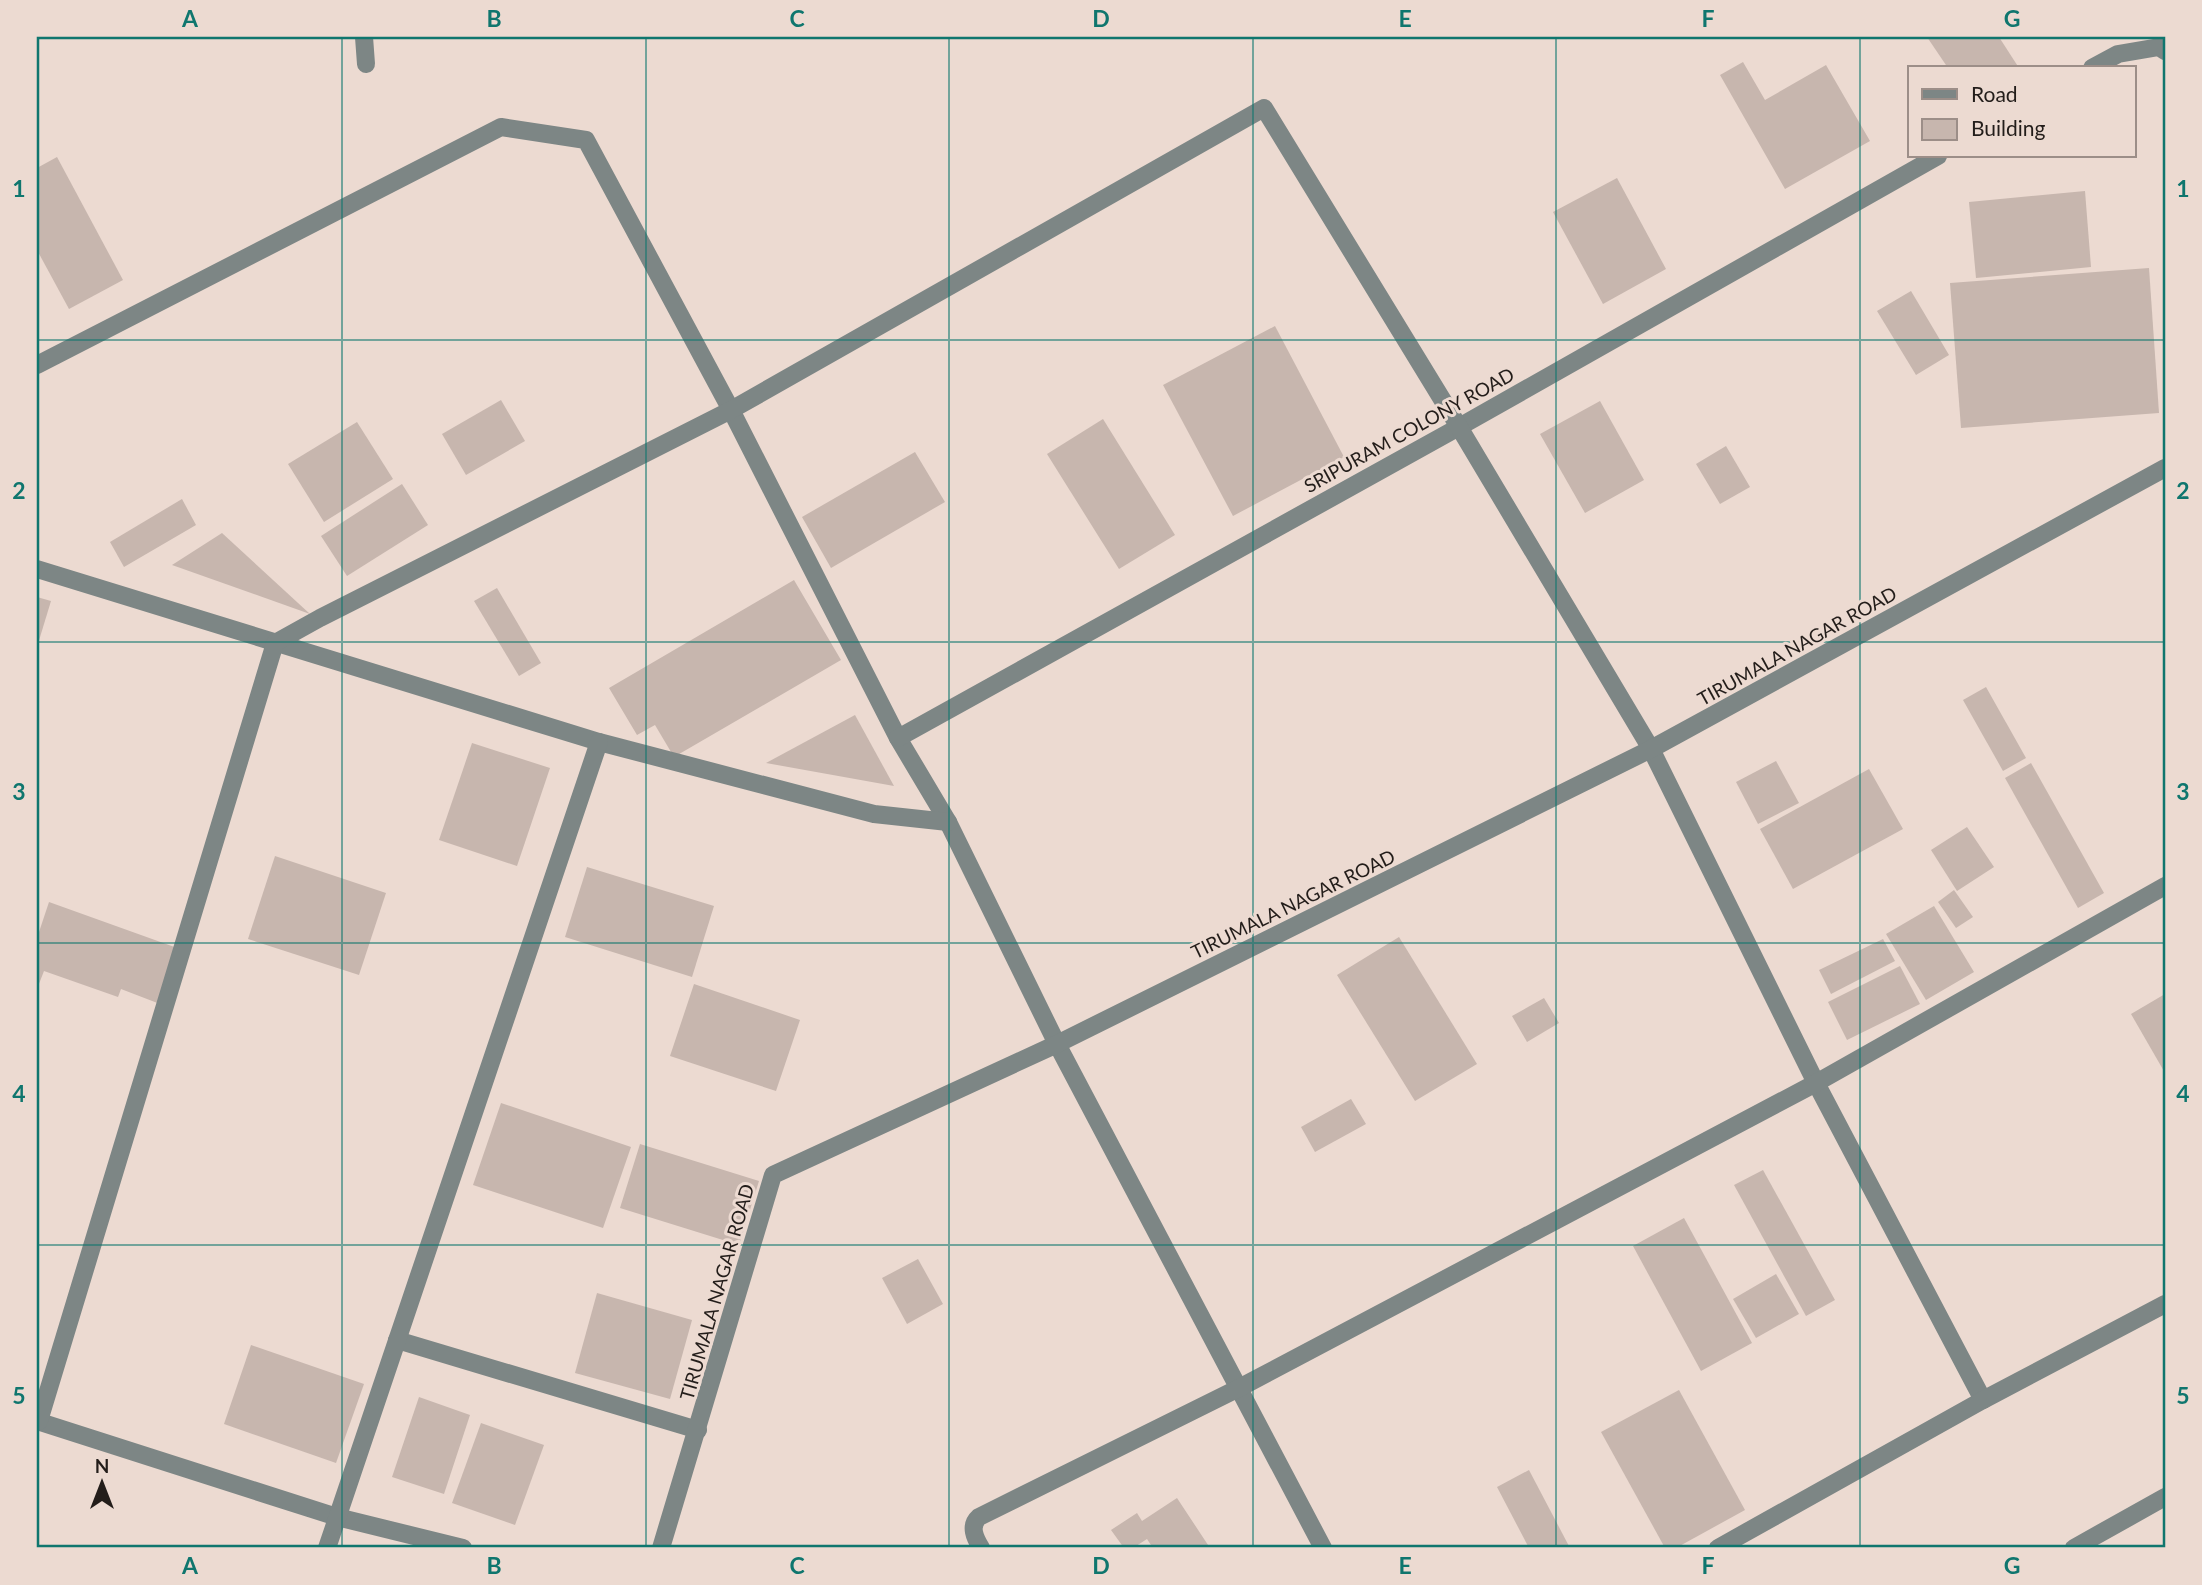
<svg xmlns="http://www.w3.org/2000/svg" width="2202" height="1585" viewBox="0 0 2202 1585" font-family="Lato,sans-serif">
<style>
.building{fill:#c7b6ae}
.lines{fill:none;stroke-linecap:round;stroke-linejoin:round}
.minor{stroke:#7d8685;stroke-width:18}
.grid{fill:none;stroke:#0f766e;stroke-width:2;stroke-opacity:0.55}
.labels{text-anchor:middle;stroke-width:6;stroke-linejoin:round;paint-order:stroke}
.street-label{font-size:19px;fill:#231d1a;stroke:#ecdad1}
.neatline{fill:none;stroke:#0f766e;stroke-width:2.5}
.grid-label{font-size:23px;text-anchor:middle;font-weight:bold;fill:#0f766e}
</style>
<rect width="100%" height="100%" fill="#ecdad1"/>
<g class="building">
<polygon points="1927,37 1999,37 2019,68 1948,68"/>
<polygon points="1743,62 1765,100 1826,65 1870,141 1785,189 1720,75"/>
<polygon points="57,157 123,280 69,309 37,250 37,168"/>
<polygon points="1617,178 1666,269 1603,304 1553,212"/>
<polygon points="2085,191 2091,267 1976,278 1969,202"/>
<polygon points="2149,268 2159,413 1961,428 1950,283"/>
<polygon points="1911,291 1949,355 1916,375 1877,311"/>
<polygon points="1275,326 1344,457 1233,516 1163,385"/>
<polygon points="501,400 525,441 466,475 442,434"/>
<polygon points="1600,401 1644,480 1585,513 1540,434"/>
<polygon points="1103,419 1175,535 1119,569 1047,454"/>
<polygon points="357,422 393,479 324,522 288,464"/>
<polygon points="1726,446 1750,487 1720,504 1696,464"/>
<polygon points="915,452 945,502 831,568 802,517"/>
<polygon points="402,484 428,525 347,576 321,536"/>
<polygon points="182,499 196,525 124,567 110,542"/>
<polygon points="222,533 310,614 172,565"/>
<polygon points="794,580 841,660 674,757 655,725 637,735 609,688"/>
<polygon points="497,588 541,663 519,676 474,601"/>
<polygon points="37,597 51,601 37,647"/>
<polygon points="1986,687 2026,758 2003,771 1963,700"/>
<polygon points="855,715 894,786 766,763"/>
<polygon points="472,743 550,768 517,866 439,840"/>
<polygon points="1776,761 1799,803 1758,824 1736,782"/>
<polygon points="2031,763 2104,893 2078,908 2005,778"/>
<polygon points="1869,769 1903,829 1793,889 1760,829"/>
<polygon points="1967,827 1994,867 1957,891 1931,850"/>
<polygon points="275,856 386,893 359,975 248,939"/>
<polygon points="587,867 714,906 692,977 565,937"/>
<polygon points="1954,890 1973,917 1956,928 1938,902"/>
<polygon points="49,902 180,949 160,1004 121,989 118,997 44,971 37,989 37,938"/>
<polygon points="1934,906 1974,972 1926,1000 1886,934"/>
<polygon points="1399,937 1477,1064 1415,1101 1337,975"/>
<polygon points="1883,939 1895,961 1831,994 1819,970"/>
<polygon points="1900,966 1920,1004 1847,1040 1828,1002"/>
<polygon points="694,984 800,1020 776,1091 670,1056"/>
<polygon points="2165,994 2165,1073 2131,1014"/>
<polygon points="1544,998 1559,1023 1527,1042 1512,1016"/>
<polygon points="1351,1099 1366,1124 1315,1152 1301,1127"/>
<polygon points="501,1103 631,1147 603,1228 473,1185"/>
<polygon points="640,1144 759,1181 739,1245 620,1208"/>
<polygon points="1763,1170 1835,1300 1806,1316 1734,1185"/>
<polygon points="1684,1218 1752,1343 1701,1371 1633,1246"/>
<polygon points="918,1259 943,1304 907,1324 882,1278"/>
<polygon points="1776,1274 1799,1314 1756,1338 1733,1299"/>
<polygon points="597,1293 692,1320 670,1399 575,1373"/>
<polygon points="251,1345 364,1384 336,1463 224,1424"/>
<polygon points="1679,1390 1745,1510 1676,1548 1665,1548 1601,1432"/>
<polygon points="419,1397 470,1415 444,1494 392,1477"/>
<polygon points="481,1423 544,1445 515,1525 452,1503"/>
<polygon points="1529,1470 1570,1548 1529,1548 1497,1487"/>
<polygon points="1177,1498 1210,1548 1153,1548 1147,1539 1133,1548 1124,1548 1111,1530 1137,1513 1142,1521"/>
</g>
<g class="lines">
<g class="minor">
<polyline points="364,37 366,64"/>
<polyline points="2092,68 2118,54 2159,47 2165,51"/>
<polyline points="37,365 501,127 586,140 731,410 898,738 948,822 1057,1044 1323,1548"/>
<polyline points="37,569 599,742 874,814 948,822"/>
<polyline points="898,738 1459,427 1938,156"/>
<polyline points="397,1340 698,1430"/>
<polyline points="37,1421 337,1517 463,1548"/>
<polyline points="39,1421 275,643 320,618 731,410 1264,108 1459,427 1651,749 1816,1083 1983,1400"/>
<polyline points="327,1548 599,742"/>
<polyline points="661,1548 773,1175 1057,1044 1651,749 2165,468"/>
<path d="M 981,1548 C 975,1538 969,1526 979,1517 L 1239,1388 L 1816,1083 L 2165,886"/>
<polyline points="1718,1548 1983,1400 2165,1304"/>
<polyline points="2074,1548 2165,1497"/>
</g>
</g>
<path class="grid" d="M 342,37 L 342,1548M 646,37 L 646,1548M 949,37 L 949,1548M 1253,37 L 1253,1548M 1556,37 L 1556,1548M 1860,37 L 1860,1548M 37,340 L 2165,340M 37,642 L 2165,642M 37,943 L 2165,943M 37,1245 L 2165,1245"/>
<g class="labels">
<g class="street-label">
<text transform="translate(1409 430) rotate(-29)" y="7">SRIPURAM COLONY ROAD</text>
<text transform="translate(1797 646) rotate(-29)" y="7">TIRUMALA NAGAR ROAD</text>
<text transform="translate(1293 904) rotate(-26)" y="7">TIRUMALA NAGAR ROAD</text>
<text transform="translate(717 1292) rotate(-74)" y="7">TIRUMALA NAGAR ROAD</text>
</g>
</g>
<rect width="2202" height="1585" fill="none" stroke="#ecdad1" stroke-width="77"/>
<rect x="1908" y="66" width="228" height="91" fill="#ecdad1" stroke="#9c8e88" stroke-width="2"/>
<rect x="1922" y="89" width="35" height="10" fill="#7d8685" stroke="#9c8e88" stroke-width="2"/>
<text x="1971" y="102" font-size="21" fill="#231d1a">Road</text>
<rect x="1922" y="119" width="35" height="21" fill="#c7b6ae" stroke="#9c8e88" stroke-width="2"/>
<text x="1971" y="136" font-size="21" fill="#231d1a">Building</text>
<g transform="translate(102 1483)" stroke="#ecdad1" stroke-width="5" paint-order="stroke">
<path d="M0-5L12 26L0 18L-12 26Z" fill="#231d1a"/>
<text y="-10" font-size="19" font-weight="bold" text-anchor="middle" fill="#231d1a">N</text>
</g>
<rect x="38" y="38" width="2126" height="1508" class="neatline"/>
<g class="grid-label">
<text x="190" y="27">A</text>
<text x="494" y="27">B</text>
<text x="797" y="27">C</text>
<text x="1101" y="27">D</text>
<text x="1405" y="27">E</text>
<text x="1708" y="27">F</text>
<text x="2012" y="27">G</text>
<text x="19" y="197">1</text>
<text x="2183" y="197">1</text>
<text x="19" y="499">2</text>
<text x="2183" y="499">2</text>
<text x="19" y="800">3</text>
<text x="2183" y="800">3</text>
<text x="19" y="1102">4</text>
<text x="2183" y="1102">4</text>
<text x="19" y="1404">5</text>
<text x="2183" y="1404">5</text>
<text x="190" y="1574">A</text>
<text x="494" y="1574">B</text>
<text x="797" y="1574">C</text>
<text x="1101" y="1574">D</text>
<text x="1405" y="1574">E</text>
<text x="1708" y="1574">F</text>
<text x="2012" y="1574">G</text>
</g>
</svg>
